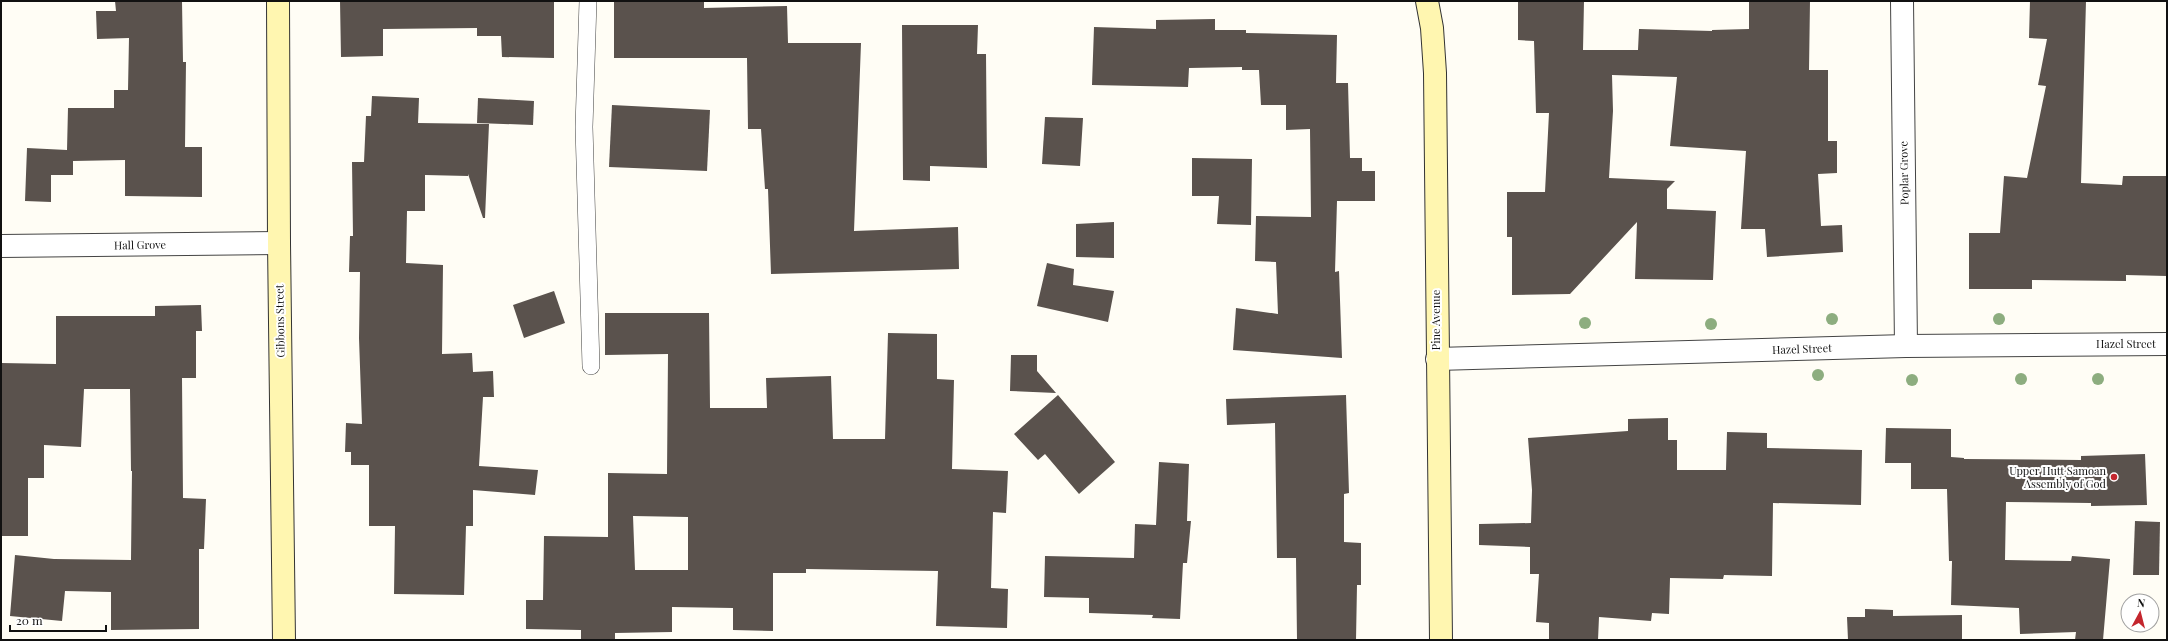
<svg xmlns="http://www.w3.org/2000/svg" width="2168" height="641" viewBox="0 0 2168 641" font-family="'Playfair Display',serif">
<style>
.building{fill:#5a524d;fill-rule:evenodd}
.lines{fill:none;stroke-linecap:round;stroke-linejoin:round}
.lane-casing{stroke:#444;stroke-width:18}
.street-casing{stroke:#444;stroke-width:24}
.secondary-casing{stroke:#333;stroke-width:24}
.lane{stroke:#fff;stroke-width:17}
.street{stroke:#fff;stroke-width:22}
.secondary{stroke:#fff6b0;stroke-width:22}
.tree{fill:#8dad7f}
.poi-dot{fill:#c4262e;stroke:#fff;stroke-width:1.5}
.labels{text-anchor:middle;stroke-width:4;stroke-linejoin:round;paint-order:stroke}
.street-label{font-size:11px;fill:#111;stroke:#fff}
.poi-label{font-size:11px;fill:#111;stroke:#fff;text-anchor:end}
</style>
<rect width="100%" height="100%" fill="#fffdf5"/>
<g class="building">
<polygon points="115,1 182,1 183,62 186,62 185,147 202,147 202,197 125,196 125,160 73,161 73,175 51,175 51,202 25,201 27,148 67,150 68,108 114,108 114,90 128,90 129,38 97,39 96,11 116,11"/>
<polygon points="340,1 554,1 554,58 502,57 501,36 477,36 477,28 383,29 383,56 341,57"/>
<polygon points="614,1 704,1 704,8 787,6 788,43 861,43 854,231 958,227 959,269 771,274 768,189 765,189 761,129 748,129 747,58 614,58"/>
<polygon points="1518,1 1584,1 1583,50 1638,50 1639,29 1712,31 1712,30 1749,29 1749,1 1810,1 1809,70 1828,70 1828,141 1837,141 1837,173 1818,174 1821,226 1842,225 1843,252 1767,257 1765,229 1741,229 1746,151 1670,146 1677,77 1612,75 1613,111 1609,178 1675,181 1667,189 1667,209 1716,211 1713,280 1635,279 1637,222 1570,294 1512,295 1512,237 1507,237 1507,192 1545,192 1549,113 1536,113 1534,41 1518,40"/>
<polygon points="2030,1 2086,1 2081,183 2122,185 2123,176 2166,176 2167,276 2126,275 2126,281 2032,280 2032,289 1969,289 1969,233 2000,233 2004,176 2027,178 2046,86 2038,85 2047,39 2029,38"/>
<polygon points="1215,19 1215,30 1246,30 1246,33 1337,35 1336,83 1348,83 1350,158 1362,158 1362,171 1375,171 1375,201 1337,201 1335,272 1339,271 1342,358 1233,350 1236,308 1278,314 1276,262 1255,261 1256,216 1311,217 1310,129 1286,130 1286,105 1261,105 1259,70 1242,70 1242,67 1189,68 1188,87 1092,85 1094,27 1156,29 1156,20"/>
<polygon points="902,25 978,25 977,54 986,54 987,168 930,166 930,181 903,180"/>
<polygon points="372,96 419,98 418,123 489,124 485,218 483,218 468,174 468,176 425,175 425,211 407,211 406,263 443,265 442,354 472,353 473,372 493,371 494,397 483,397 479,466 538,470 535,495 473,490 473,526 466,526 464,595 394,594 395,526 369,526 369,465 351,465 351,452 345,452 346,423 362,424 359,338 360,272 349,272 350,236 353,236 352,162 364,162 366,116 371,116"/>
<polygon points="478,98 534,101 533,125 477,123"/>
<polygon points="612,105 710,110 707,171 609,167"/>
<polygon points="1045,117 1083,118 1080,166 1042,164"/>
<polygon points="1192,158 1252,159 1251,225 1217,224 1219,196 1192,196"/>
<polygon points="1114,222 1114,258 1076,257 1076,224"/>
<polygon points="1047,263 1074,269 1073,285 1114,291 1108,322 1037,306"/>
<polygon points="554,291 565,323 524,338 513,305"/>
<polygon points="201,305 202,331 196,331 196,378 182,378 183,498 206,499 204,549 199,549 199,629 111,630 111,592 65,591 62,621 10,616 15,555 54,559 131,560 132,471 131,471 130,389 84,389 81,447 44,445 44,478 28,478 28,536 1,536 1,363 56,364 56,316 155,316 155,306"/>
<path d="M 605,313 L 709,313 L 710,408 L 767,408 L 766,378 L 831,376 L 833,439 L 885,439 L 888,333 L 937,334 L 937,379 L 954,380 L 952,469 L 1008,471 L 1006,513 L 993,512 L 991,588 L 1008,589 L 1007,628 L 936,626 L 938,571 L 806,569 L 806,573 L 773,573 L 773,631 L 733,630 L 733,608 L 672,607 L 672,632 L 615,633 L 615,640 L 581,640 L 581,630 L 526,629 L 526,600 L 543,600 L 544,536 L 608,537 L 608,473 L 667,474 L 668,354 L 605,355 ZM 633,516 L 688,517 L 688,570 L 635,570 Z"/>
<polygon points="1011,355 1037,355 1037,371 1056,393 1010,391"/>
<polygon points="1058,395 1115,462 1079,494 1045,454 1038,460 1014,434"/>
<polygon points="1346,395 1349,493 1344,494 1344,542 1361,543 1361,585 1357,585 1356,640 1297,640 1296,558 1277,558 1275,423 1227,425 1226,399"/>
<polygon points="1668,418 1668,440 1677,440 1677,470 1726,470 1727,432 1767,433 1767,448 1862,450 1861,505 1773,503 1772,576 1724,575 1723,579 1670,578 1669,614 1652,613 1651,621 1599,617 1598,640 1549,640 1549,623 1536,622 1539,574 1530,574 1530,547 1479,545 1479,524 1531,523 1532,490 1528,438 1628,431 1628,419"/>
<polygon points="1886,428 1951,429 1951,457 1964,458 1964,459 2081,460 2081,456 2145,454 2147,505 2091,506 2091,503 2006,502 2005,560 2071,561 2072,556 2110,559 2103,640 2075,640 2076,632 2020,634 2019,608 1951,605 1952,561 1949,561 1947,489 1911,489 1911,463 1885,463"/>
<polygon points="1159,462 1189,464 1187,521 1191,521 1187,563 1183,563 1180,619 1152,618 1153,615 1089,613 1089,598 1044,597 1045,556 1134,558 1135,524 1156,525"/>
<polygon points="2135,521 2160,522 2159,575 2133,575"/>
<polygon points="1865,609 1893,610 1893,616 1962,615 1962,640 1848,640 1847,617 1865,617"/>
</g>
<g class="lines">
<g class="lane-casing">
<polyline id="lane" points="588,1 584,127 591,366"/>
</g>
<g class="street-casing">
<g id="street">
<polyline points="1902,1 1906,346"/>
<polyline points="1,246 279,243"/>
<polyline points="1437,359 1906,346 2167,344"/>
</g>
</g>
<g class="secondary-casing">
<g id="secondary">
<polyline points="278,1 279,243 284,640"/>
<polyline points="1427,1 1432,28 1435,73 1441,640"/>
</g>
</g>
<use href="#lane" class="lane"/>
<use href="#street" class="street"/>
<use href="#secondary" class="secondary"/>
</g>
<g class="tree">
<circle cx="1832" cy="319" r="6"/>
<circle cx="1999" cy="319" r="6"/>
<circle cx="1585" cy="323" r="6"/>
<circle cx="1711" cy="324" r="6"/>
<circle cx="1818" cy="375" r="6"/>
<circle cx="2021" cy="379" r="6"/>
<circle cx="2098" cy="379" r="6"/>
<circle cx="1912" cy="380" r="6"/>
</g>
<circle class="poi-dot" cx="2114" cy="477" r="4"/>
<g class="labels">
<g class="street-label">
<text transform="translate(1904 173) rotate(-91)" y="4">Poplar Grove</text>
<text transform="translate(140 245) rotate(-1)" y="4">Hall Grove</text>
<text transform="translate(1436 320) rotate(-90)" y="4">Pine Avenue</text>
<text transform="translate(280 321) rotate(-91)" y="4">Gibbons Street</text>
<text x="2126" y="348">Hazel Street</text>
<text transform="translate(1802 349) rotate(-2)" y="4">Hazel Street</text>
</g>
<g class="poi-label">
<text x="2106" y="475">Upper Hutt Samoan<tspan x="2106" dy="13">Assembly of God</tspan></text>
</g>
</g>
<rect width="2168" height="641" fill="none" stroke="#111111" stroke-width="4"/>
<g transform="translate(2140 613) rotate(7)"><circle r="19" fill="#ffffff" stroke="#a0a0a0"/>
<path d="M0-3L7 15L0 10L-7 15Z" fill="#c4262e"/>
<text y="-6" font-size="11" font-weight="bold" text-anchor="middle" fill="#111111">N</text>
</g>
<path d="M10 625v6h96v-6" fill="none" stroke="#111111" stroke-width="2"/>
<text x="16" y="625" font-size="12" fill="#111111" stroke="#ffffff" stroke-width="3" paint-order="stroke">20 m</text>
</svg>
